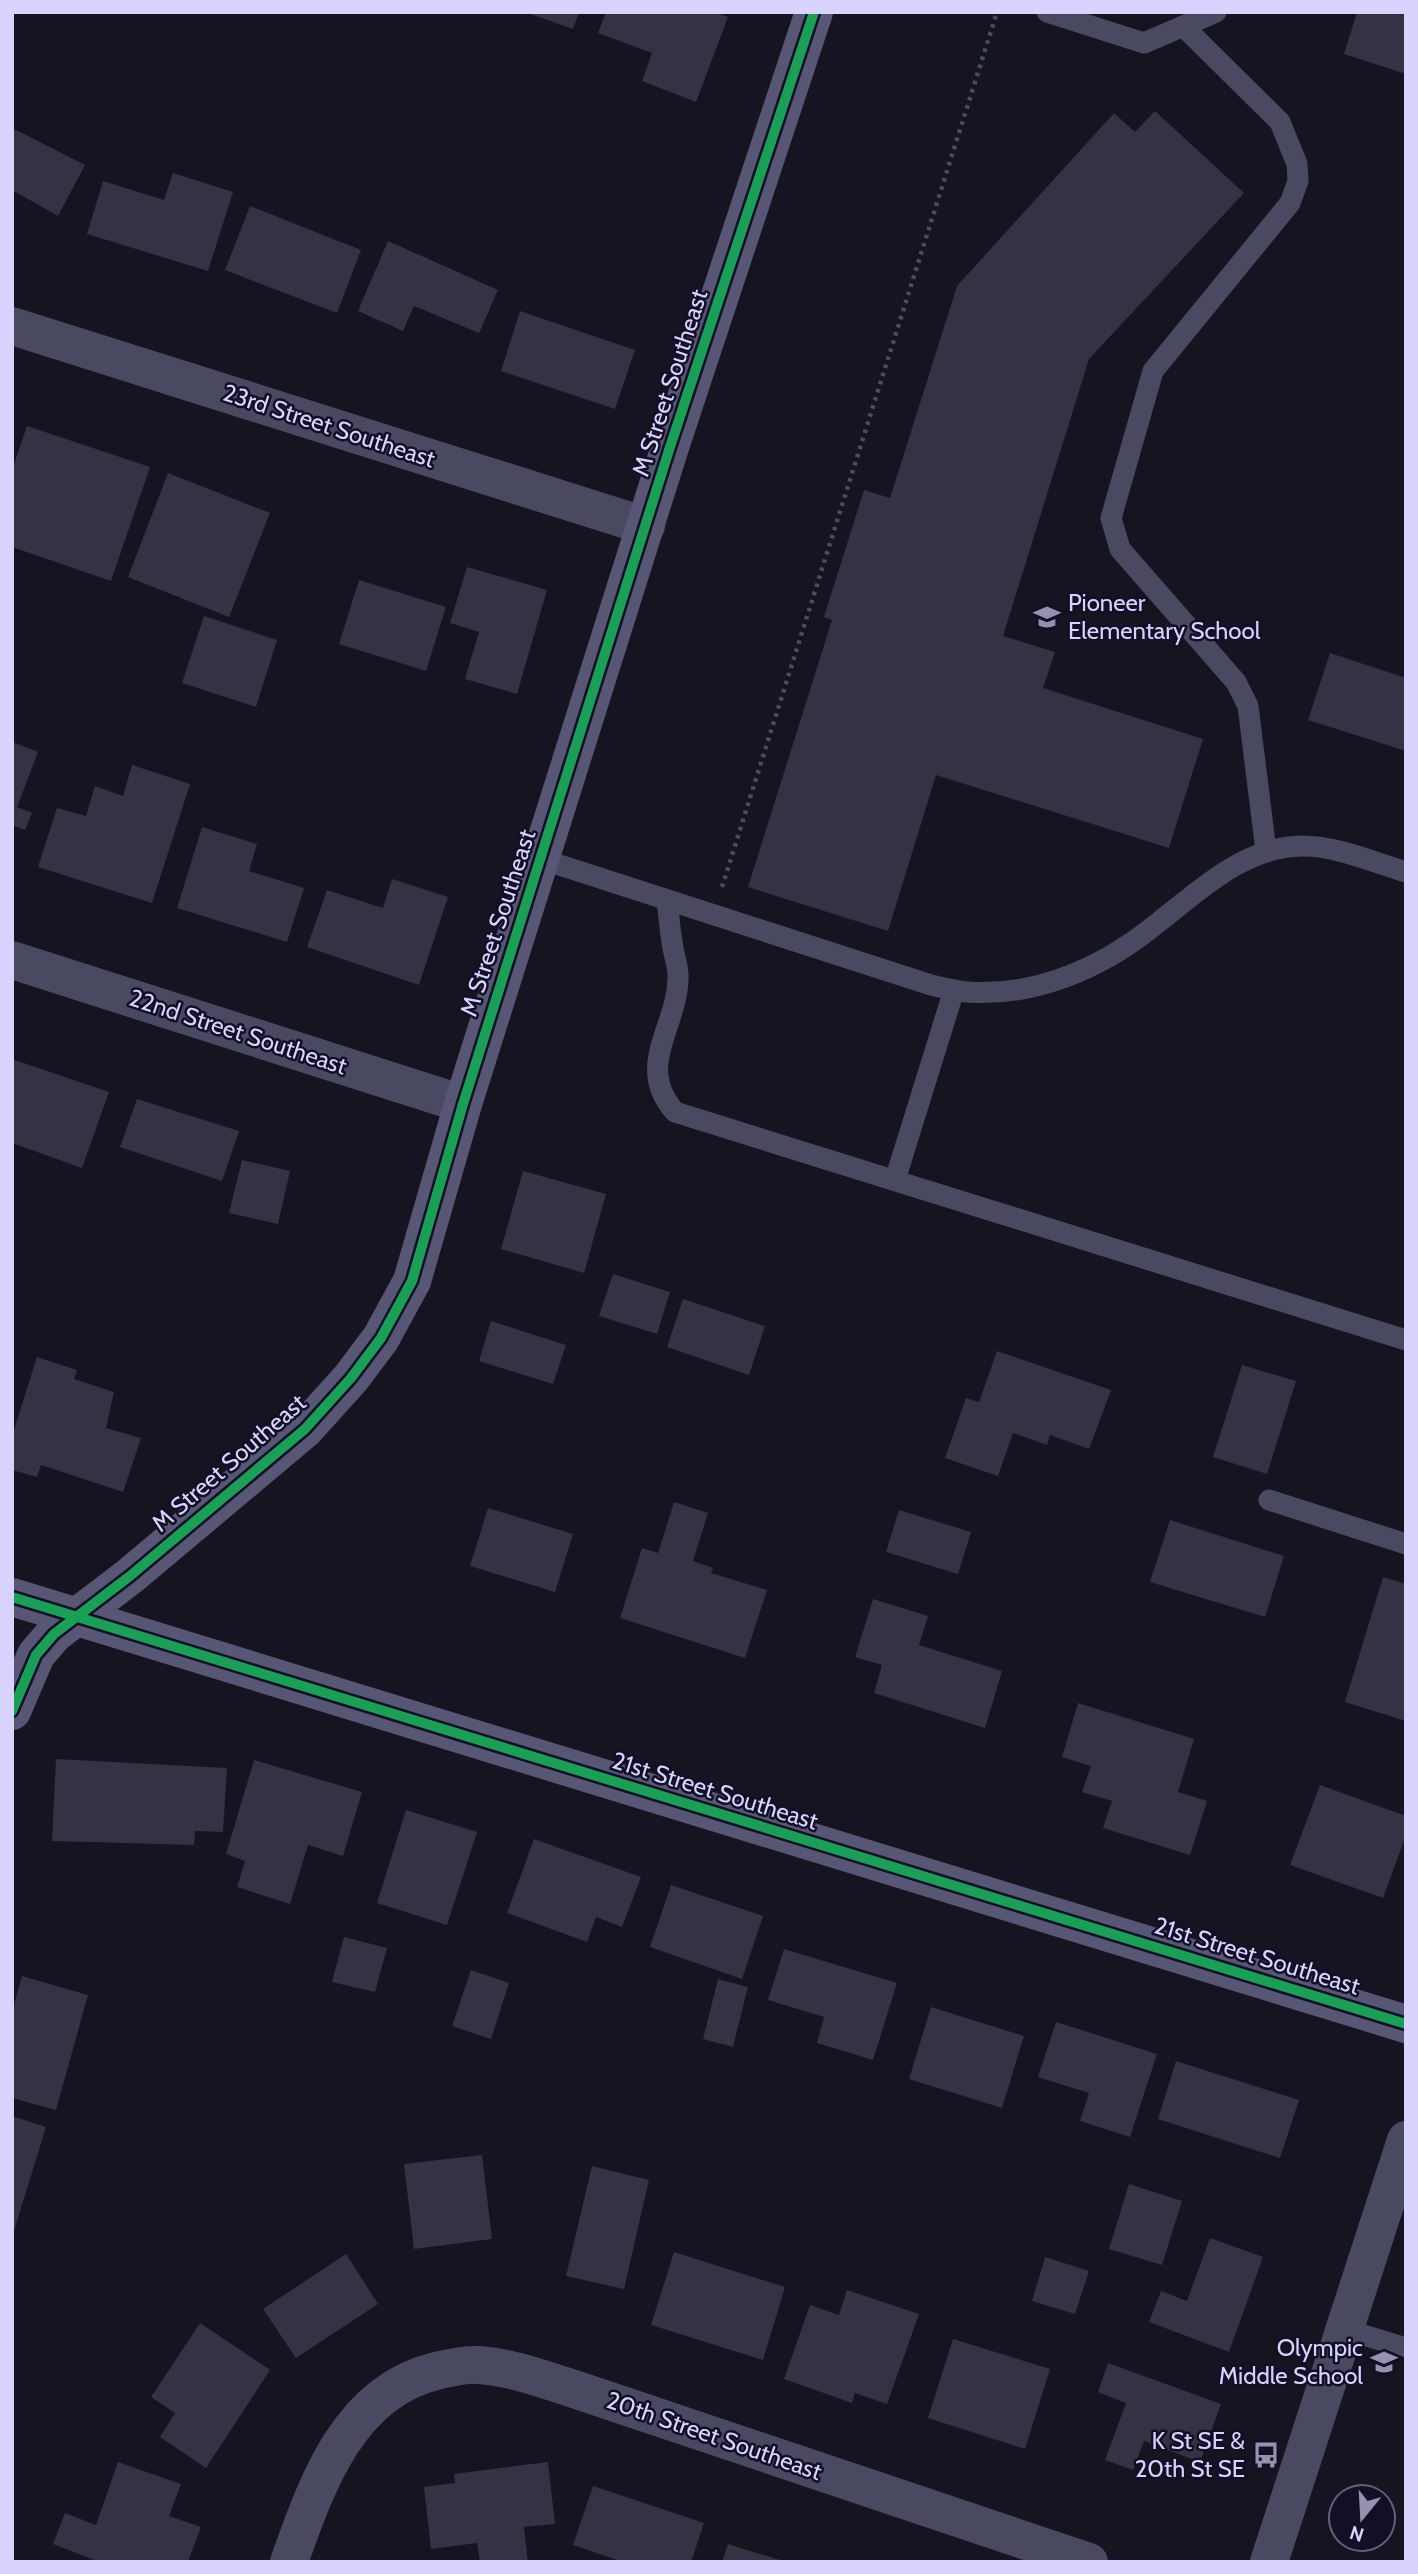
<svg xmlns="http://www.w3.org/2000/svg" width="1418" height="2574" viewBox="0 0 1418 2574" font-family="Cabin,sans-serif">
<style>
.building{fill:#343243}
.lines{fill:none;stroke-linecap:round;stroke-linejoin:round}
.path{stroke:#44505f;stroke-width:4.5;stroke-dasharray:3.5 5;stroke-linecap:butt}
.lane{stroke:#4a4962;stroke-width:21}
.street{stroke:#4a4962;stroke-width:38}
.secondary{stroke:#575674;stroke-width:38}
.cycleway-casing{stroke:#130f26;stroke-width:15}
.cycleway{stroke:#1a9f57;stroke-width:10}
.labels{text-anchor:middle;stroke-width:5;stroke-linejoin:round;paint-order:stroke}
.street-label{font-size:24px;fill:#d9d4ff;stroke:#130f26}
.poi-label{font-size:24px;fill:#d9d4ff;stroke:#130f26;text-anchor:end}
</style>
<rect width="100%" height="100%" fill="#161421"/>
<g class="building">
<polygon points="525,12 579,12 573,29"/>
<polygon points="606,12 715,12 728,17 696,102 642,81 652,53 598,33"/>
<polygon points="1357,12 1396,12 1406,15 1406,74 1344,54"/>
<polygon points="1155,111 1244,193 1089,359 1003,636 1055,652 1043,688 1203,739 1169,848 936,775 888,931 748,887 832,620 824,617 864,490 890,498 957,286 1114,113 1135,132"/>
<polygon points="12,128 85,165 58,216 12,190"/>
<polygon points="173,173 233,192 208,271 87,234 103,181 164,200"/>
<polygon points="250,206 361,250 337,313 225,270"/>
<polygon points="388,241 498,290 479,333 414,306 403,331 358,311"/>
<polygon points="520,311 635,350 615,409 501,371"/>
<polygon points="27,426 150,467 111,581 12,547 12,470"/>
<polygon points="168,473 270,513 229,617 128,577"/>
<polygon points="467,567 547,590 517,694 465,679 479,632 450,623"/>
<polygon points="359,580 446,607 426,671 339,644"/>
<polygon points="204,616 277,640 256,707 182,683"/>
<polygon points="1330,653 1406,678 1406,751 1308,720"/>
<polygon points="12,742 38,752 17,807 32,813 25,830 12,825"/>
<polygon points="132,765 190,784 152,903 38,867 57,808 86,816 95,786 123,796"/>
<polygon points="202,827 257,844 249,871 304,888 287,942 177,908"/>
<polygon points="392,879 448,897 419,985 307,947 327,890 383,908"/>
<polygon points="12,1059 109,1092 82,1168 12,1143"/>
<polygon points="137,1099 239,1131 222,1181 120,1147"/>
<polygon points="242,1160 290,1171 278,1224 229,1213"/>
<polygon points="523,1171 606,1194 584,1273 501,1249"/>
<polygon points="613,1274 670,1292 657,1334 599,1316"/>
<polygon points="683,1299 765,1326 749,1375 667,1347"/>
<polygon points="491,1321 566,1345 553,1384 479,1361"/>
<polygon points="997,1351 1111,1390 1089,1449 1050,1435 1047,1445 1013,1433 998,1476 945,1458 966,1398 979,1402"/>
<polygon points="37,1357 77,1370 74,1379 114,1392 106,1428 141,1438 123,1492 41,1465 37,1477 12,1470 12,1436"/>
<polygon points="1242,1365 1296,1381 1267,1474 1213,1457"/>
<polygon points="674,1502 708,1513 693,1561 713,1568 711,1573 767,1590 745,1658 620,1618 642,1548 658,1553"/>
<polygon points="488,1508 573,1534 555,1592 470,1566"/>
<polygon points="899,1510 971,1532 958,1574 886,1552"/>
<polygon points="1170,1520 1284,1556 1265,1617 1150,1582"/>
<polygon points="1383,1577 1406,1584 1406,1721 1345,1702"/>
<polygon points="873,1599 928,1616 919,1645 1002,1671 985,1728 874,1693 882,1665 855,1657"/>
<polygon points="1078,1703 1194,1739 1178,1792 1207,1801 1190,1855 1103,1828 1112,1801 1082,1792 1091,1766 1062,1757"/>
<polygon points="56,1759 227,1768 223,1832 195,1831 194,1845 52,1841"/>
<polygon points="254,1760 362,1792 343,1856 308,1845 290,1904 237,1887 245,1861 226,1854"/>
<polygon points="1320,1785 1406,1816 1406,1835 1383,1898 1290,1865"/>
<polygon points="406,1810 477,1832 447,1925 377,1903"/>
<polygon points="534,1839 641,1877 622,1927 596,1917 587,1942 507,1913"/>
<polygon points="671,1885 763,1916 742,1979 650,1947"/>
<polygon points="344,1937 387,1948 375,1992 332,1982"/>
<polygon points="784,1949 897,1983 873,2060 817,2043 824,2017 768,2000"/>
<polygon points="471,1970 509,1983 491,2039 452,2026"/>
<polygon points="22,1976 88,1995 56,2110 12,2098 12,2012"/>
<polygon points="718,1979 748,1987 733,2047 703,2039"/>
<polygon points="931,2007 1024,2036 1002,2108 909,2079"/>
<polygon points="1056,2022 1157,2054 1130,2137 1080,2121 1089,2093 1038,2077"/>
<polygon points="1176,2061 1299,2100 1280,2158 1158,2119"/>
<polygon points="12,2116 46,2127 13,2234 12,2234"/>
<polygon points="482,2155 492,2239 414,2249 404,2164"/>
<polygon points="592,2166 649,2180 624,2289 566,2276"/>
<polygon points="1129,2184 1182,2201 1162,2265 1109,2249"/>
<polygon points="1210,2238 1263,2257 1229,2352 1149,2322 1161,2291 1187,2301"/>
<polygon points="674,2252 785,2287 763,2360 651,2325"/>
<polygon points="346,2254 378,2304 296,2358 263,2309"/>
<polygon points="1045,2257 1089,2271 1075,2314 1032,2301"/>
<polygon points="847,2290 919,2314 887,2404 855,2393 852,2403 784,2379 810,2305 839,2315"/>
<polygon points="200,2323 270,2370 206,2468 160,2437 175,2413 151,2397"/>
<polygon points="953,2339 1050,2369 1025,2449 928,2418"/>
<polygon points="1108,2363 1221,2404 1200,2462 1144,2441 1133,2470 1105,2460 1126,2403 1098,2392"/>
<polygon points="118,2462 181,2484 169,2516 201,2527 188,2562 100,2562 53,2544 65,2513 96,2525"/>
<polygon points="548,2462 555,2524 524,2527 528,2562 480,2562 477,2543 431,2549 424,2487 455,2483 454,2474"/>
<polygon points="593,2486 704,2523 691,2562 623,2562 573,2545"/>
<polygon points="728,2544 783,2561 783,2562 722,2562"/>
</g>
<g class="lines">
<polyline class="path" points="722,887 997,12"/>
<g class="lane">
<polyline points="1047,12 1144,43 1216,12"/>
<polyline points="1183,26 1280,122 1297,164 1298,181 1290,203 1153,371 1111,518 1120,549 1236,682 1248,706 1266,851"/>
<path d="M 541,859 L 931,985 C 943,988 955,991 967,992 C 1034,997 1099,969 1150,929 C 1196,894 1241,847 1302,846 C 1337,846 1373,862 1406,872"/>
<path d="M 667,900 C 669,916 670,932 673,948 C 675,959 679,969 678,980 C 676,1029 635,1067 675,1112 L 1406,1340"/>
<polyline points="895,1180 954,990"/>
<polyline points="1269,1500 1406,1544"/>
<polyline points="1344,2329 1406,2348"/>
</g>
<g class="street">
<polyline points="12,326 646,526"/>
<polyline points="12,960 463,1104"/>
<path d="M 289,2562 C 316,2486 348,2392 436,2371 C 449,2368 464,2364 478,2365 C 512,2367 545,2380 577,2390 L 1089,2562"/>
<polyline points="1269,2562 1406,2140"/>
</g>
<g class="secondary">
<polyline points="12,1597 1406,2024"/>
<polyline points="12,1711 36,1655 54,1634 130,1576 305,1429 351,1378 381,1338 412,1281 463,1104 670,447 814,12"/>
</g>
<g class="cycleway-casing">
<g id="cycleway">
<polyline points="12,1597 1406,2024"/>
<polyline points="12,1711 36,1655 54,1634 130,1576 305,1429 351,1378 381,1338 412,1281 463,1104 670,447 814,12"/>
</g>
</g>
<use href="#cycleway" class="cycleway"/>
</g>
<defs>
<g id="school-bare" transform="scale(2.1)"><path d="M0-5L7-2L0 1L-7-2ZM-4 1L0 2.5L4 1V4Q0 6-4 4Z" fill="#9591b1" stroke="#130f26" stroke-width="2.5" paint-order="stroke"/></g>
<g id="bus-bare" transform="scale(2.1)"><path d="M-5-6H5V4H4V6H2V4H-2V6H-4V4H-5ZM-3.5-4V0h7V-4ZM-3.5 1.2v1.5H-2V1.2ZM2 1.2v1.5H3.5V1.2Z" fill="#9591b1" stroke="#130f26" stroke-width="2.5" paint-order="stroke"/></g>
</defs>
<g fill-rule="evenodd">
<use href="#school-bare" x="1047" y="617"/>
<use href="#school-bare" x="1384" y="2362"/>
<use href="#bus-bare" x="1266" y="2455"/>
</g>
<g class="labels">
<g class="street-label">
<text transform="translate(670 383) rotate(-72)" y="8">M Street Southeast</text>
<text transform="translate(329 426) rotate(18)" y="8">23rd Street Southeast</text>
<text transform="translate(498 923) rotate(-72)" y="8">M Street Southeast</text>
<text transform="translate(238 1032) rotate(18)" y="8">22nd Street Southeast</text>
<text transform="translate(229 1463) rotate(-41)" y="8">M Street Southeast</text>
<text transform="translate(715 1791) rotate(17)" y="8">21st Street Southeast</text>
<text transform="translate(1257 1956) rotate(17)" y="8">21st Street Southeast</text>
<text transform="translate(714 2436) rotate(19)" y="8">20th Street Southeast</text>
</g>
<g class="poi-label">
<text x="1068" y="611" text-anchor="start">Pioneer<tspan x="1068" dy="28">Elementary School</tspan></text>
<text x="1363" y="2356">Olympic<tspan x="1363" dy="28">Middle School</tspan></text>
<text x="1245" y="2449">K St SE &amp;<tspan x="1245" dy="28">20th St SE</tspan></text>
</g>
</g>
<rect width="1418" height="2574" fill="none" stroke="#d9d4ff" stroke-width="28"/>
<g transform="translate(1362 2518) rotate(198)"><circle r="33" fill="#130f26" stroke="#625e7d" stroke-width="2"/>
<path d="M0-5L12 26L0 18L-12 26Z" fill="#9591b1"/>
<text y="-10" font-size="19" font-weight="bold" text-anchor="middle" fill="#d9d4ff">N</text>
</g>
</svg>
